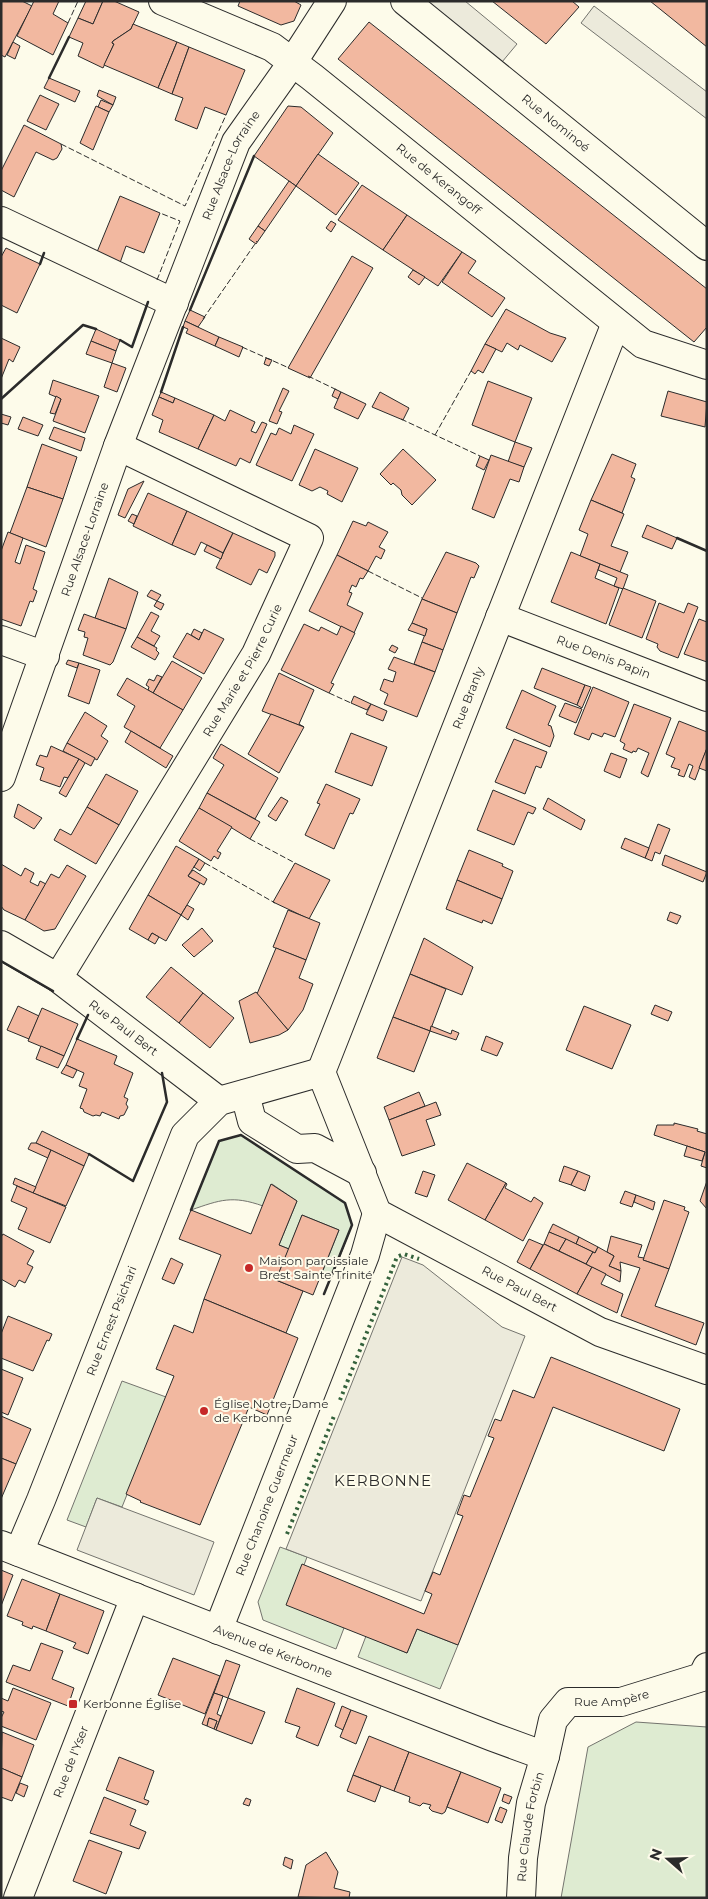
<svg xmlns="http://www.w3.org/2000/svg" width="708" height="1899" viewBox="0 0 708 1899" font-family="Montserrat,sans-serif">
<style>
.green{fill:#deebd1;stroke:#74746e}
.parking{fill:#eceadb;stroke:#74746e}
.building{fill:#f2b8a0;stroke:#2b2b2b}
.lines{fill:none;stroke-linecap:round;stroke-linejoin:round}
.minor-casing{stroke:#2b2b2b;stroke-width:30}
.minor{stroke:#fdfbea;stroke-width:28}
.hedge{stroke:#34623c;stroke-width:4;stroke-dasharray:2.5 4;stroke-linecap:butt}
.fence{stroke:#2b2b2b;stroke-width:1;stroke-dasharray:6 2.5;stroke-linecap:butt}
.wall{stroke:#2b2b2b;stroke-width:2.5}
.poi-dot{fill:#c62828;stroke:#fdfbea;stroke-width:2}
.labels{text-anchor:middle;stroke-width:4;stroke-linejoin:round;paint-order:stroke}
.street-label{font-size:12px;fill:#2b2b2b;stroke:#fdfbea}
.poi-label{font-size:12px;fill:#2b2b2b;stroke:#fdfbea;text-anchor:start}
.quarter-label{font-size:15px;letter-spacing:1px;fill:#2b2b2b;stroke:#fdfbea}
</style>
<rect width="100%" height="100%" fill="#fdfbea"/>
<g class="green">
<path d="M 241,1135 L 345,1203 L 352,1225 L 332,1277 L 322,1273 L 339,1230 L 302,1215 L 289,1249 L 279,1245 L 297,1201 L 272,1184 L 263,1206 C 232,1195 220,1200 191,1210 L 219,1141 Z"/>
<polygon points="122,1381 166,1397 122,1507 97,1498 86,1527 67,1520"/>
<polygon points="280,1547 307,1557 304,1565 344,1628 336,1649 263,1620 258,1602"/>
<polygon points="417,1629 458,1645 440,1689 358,1657 366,1636 407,1653"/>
<polygon points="636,1722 707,1727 707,1898 561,1898 588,1747"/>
</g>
<g class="parking">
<polygon points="427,1 465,1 517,44 502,62"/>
<polygon points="594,6 707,92 707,119 581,23"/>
<polygon points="402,1257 423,1265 502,1327 525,1336 421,1601 286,1549"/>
<polygon points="97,1498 214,1542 194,1595 77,1550"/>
</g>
<g class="building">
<polygon points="1,1 22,1 32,6 5,57 1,55"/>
<polygon points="34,1 59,1 53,14 68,23 53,55 17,36"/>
<polygon points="86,1 103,1 93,24 78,18"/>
<polygon points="103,1 114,1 139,12 131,29 113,41 112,43 114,44 103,68 78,56 83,43 69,37 78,18 93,24"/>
<polygon points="240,1 294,1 301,5 294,21 281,25 238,6"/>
<polygon points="492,1 572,1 579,7 546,44"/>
<polygon points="650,1 707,1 707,47"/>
<polygon points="369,22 707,289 707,327 694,342 338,59"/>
<polygon points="133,24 177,42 158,88 104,65 114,44 112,43 113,41 131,29"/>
<polygon points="13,42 20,46 15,59 7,55"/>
<polygon points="177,42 189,47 172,94 158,88"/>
<polygon points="189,47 245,70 226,115 205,107 197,129 175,120 183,98 172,94"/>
<polygon points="49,78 80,91 75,102 44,88"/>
<polygon points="99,90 116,97 113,105 97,96"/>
<polygon points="40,95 59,104 46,130 27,121"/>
<polygon points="101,100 113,105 109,112 98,107"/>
<polygon points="96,106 109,112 93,150 80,143"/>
<polygon points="288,106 301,107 333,133 296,186 254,156"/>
<polygon points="24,125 61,144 62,149 57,158 53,160 36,152 14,197 1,190 1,171"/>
<polygon points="318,154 359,183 336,215 296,186"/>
<polygon points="289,181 296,186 265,231 258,226"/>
<polygon points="362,185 407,215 383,250 338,220"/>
<polygon points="120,196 160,213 144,253 126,246 120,263 97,252"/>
<polygon points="407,215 462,252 438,286 383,250"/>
<polygon points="331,221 336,224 331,232 326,228"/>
<polygon points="258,226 265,231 256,244 249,239"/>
<polygon points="6,248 40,264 17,313 1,305 1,257"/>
<polygon points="462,252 476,261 468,273 505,298 492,317 442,282"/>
<polygon points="352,256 373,268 310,378 288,368"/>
<polygon points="413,270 425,277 419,285 408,277"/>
<polygon points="506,309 550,333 566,338 552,362 520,345 518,350 507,343 502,352 485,344"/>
<polygon points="190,310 205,317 198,327 185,321"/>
<polygon points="185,321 219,337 215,346 186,333 188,329 183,327"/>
<polygon points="96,329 120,340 116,351 91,341"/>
<polygon points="219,337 243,347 239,357 215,346"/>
<polygon points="1,338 20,347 13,362 9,359 1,379"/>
<polygon points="91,341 116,351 112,363 86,354"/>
<polygon points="485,344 496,349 483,373 478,370 475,374 471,371"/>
<polygon points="266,358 272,360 269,366 264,364"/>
<polygon points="112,363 126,368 117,392 104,387"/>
<polygon points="53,380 99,396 85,433 53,421 61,399 49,394"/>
<polygon points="488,381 532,398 515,442 472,425"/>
<polygon points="283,388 289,391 279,411 282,412 277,424 269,421"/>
<polygon points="335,389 341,392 338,399 332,396"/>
<polygon points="668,391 707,402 705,427 661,416"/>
<polygon points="161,392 175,398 173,403 159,397"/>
<polygon points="341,392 366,404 358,419 334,408"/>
<polygon points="380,392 409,408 403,420 372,407"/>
<polygon points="56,396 61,399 55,414 50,413"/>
<polygon points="159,397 173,403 175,398 214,415 198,449 159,432 163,420 152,415"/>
<polygon points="230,410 255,422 251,431 256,433 262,422 267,424 250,463 240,458 236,466 198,449 214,415 225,421"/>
<polygon points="1,414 11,417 8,425 1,423"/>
<polygon points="23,417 43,425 38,436 18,429"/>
<polygon points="294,425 314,434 292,481 256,465 271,433 276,435 279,428 291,434"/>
<polygon points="54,427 85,438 81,451 49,439"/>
<polygon points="515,442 532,448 524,467 508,462"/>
<polygon points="42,444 77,457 63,499 27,487"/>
<polygon points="315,449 358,468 342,502 327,494 328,491 320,487 312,491 299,485"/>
<polygon points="403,449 436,480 412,505 402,495 401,490 393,483 391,485 380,474"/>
<polygon points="612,454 636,464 631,477 635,479 622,513 591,500"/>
<polygon points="491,455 524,467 519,482 510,479 494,518 472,509"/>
<polygon points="480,456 489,460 484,470 476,466"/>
<polygon points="144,481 125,518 118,515 128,489"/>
<polygon points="27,487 63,499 46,547 10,533"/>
<polygon points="148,493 187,511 172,545 133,526"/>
<polygon points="591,500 624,514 611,546 628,552 620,572 580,556 588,534 579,530"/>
<polygon points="187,511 233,533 223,553 201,542 195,555 172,545"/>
<polygon points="132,514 137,516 134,524 128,521"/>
<polygon points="353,521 366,526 368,522 388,532 379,547 385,550 381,559 376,556 368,571 337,555"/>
<polygon points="647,525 677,538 672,549 642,537"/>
<polygon points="8,532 23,538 15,562 20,564 26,545 45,552 33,589 37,591 33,602 30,601 21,626 1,619 1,551"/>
<polygon points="233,533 275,552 275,556 267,573 259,569 251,585 216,568"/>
<polygon points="207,545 223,553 221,559 204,551"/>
<polygon points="446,552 476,563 479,566 474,578 471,577 457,613 422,599"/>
<polygon points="571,552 600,564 595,578 619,588 606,624 551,602"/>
<polygon points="337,555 368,571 363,579 360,578 356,587 352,585 349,592 352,593 347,605 363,613 354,633 309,611"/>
<polygon points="600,564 628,575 623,589 614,586 617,578 598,570"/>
<polygon points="109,578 138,592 126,629 95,618"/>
<polygon points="623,588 656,601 642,638 609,625"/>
<polygon points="151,590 161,595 157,601 147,596"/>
<polygon points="422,599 457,613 443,650 422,642 427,629 412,623"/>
<polygon points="157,601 164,604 161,610 154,606"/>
<polygon points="659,603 684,613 688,603 698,607 678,658 660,651 657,647 658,644 646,639"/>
<polygon points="151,612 159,616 151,631 160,636 154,646 137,637"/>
<polygon points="84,614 126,629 113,662 110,665 83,655 88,638 84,637 85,632 78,630"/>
<polygon points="699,619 707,622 707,662 684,654"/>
<polygon points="412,623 427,629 425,636 408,630"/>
<polygon points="304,624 319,631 321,627 337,635 341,626 355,633 331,683 334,684 329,693 281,670"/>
<polygon points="194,629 202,633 199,640 191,635"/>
<polygon points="204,629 224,639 204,674 173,657 187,633 199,640"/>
<polygon points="137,637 157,648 156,650 159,653 155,660 131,647"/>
<polygon points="422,642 443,650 435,672 414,664"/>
<polygon points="392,645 398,648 395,653 389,650"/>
<polygon points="394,657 435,672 417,717 384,704 388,694 380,690 384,679 393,682 396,672 388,669"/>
<polygon points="68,660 79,663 77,668 66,664"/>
<polygon points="172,661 202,678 183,710 153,693"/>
<polygon points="79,663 100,670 89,704 68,696"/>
<polygon points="542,668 585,685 577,705 534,688"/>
<polygon points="279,673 314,690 299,724 304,727 262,711"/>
<polygon points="157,675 162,677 153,693 148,690 149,687 146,685 149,679 154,681"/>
<polygon points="127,678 183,710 160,748 124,727 135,706 117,695"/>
<polygon points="585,685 591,687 582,708 577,705"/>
<polygon points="593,687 629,702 615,737 604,733 602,737 592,733 589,740 574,734"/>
<polygon points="522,690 556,706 548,725 551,726 554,736 550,747 506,728"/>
<polygon points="354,696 371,704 367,710 351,703"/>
<polygon points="565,703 582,709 576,723 559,716"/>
<polygon points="371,704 387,711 383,721 366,714"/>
<polygon points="634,704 671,718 648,777 641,773 649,753 638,748 636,752 633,751 632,753 623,749 625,744 620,741"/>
<polygon points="85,712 107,726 101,736 108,741 97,760 67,743"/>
<polygon points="271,714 304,727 279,773 248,754"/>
<polygon points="679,721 707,732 707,748 695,780 689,777 693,766 689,764 684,777 678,775 680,770 671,767 675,758 666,754"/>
<polygon points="131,731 173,756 166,768 125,742"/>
<polygon points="351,733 387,747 372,786 335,772"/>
<polygon points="514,739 547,752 541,768 536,766 525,794 495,782"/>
<polygon points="67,743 95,758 91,766 63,751"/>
<polygon points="221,744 278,778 255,819 207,793 224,765 213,758"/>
<polygon points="51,746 79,759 68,778 64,777 60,787 40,780 44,768 36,765 40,755 47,757"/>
<polygon points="707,748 707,771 699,768"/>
<polygon points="611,753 627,759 620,778 604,771"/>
<polygon points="79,759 85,763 66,797 59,793"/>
<polygon points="106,774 138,791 119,825 87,807"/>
<polygon points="326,784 360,799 353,814 350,813 334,849 305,835 320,804 317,803"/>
<polygon points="493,790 536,808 533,814 528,812 514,845 477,830"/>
<polygon points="207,793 260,822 250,839 199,808"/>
<polygon points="281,797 288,801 276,821 268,816"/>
<polygon points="548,798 585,820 581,830 543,809"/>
<polygon points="18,804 42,818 34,829 14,817"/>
<polygon points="87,807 119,825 96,864 54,840 60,829 71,835"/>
<polygon points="199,808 232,827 217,851 221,853 218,859 214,856 211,861 179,841"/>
<polygon points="658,824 670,829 660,854 655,852 652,861 645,858"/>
<polygon points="625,838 649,848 645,858 621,848"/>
<polygon points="176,846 199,859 188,876 200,883 181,915 148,895"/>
<polygon points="469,850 503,864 502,866 513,871 502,899 457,880"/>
<polygon points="665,855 707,872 703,882 662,865"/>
<polygon points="199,859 205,863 200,871 194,867"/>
<polygon points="295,863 330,880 309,919 273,902"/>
<polygon points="1,864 21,876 25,868 34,873 30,882 38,886 40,881 46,884 25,920 4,910 1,906"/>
<polygon points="67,865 86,876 55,929 44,931 25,920 51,874 59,878"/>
<polygon points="193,870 207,879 204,885 188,876"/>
<polygon points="457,880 502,899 492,924 483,920 482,923 446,909"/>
<polygon points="148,895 181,915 166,941 152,933 148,940 129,929"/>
<polygon points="187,905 194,909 188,920 181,915"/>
<polygon points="288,910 320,923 306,960 273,947"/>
<polygon points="670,912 681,916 677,924 667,920"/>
<polygon points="202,928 213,941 194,957 182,945"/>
<polygon points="152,933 159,937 155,944 148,940"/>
<polygon points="424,938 473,967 462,995 410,974"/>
<polygon points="276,948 306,960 299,978 313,984 303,1010 288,1030 257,994"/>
<polygon points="171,967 203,993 179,1023 146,997"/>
<polygon points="410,974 446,989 430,1031 393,1017"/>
<polygon points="256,992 288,1030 279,1035 250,1043 239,1001"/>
<polygon points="203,993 234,1018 210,1048 179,1023"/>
<polygon points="655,1005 672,1012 668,1021 651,1014"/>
<polygon points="18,1006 39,1016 29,1039 7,1030"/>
<polygon points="584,1006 631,1025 612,1069 566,1050"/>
<polygon points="42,1008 78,1024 64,1056 28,1041"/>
<polygon points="393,1017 430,1031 414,1072 377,1058"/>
<polygon points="431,1026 451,1034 452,1030 459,1033 456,1040 430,1031"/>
<polygon points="486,1036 503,1043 497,1056 481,1050"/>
<polygon points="77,1039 117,1056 114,1064 133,1073 124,1097 128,1099 126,1104 128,1107 124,1115 120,1116 119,1119 102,1112 100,1116 96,1115 93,1116 84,1112 83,1109 80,1108 87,1089 79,1086 84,1073 66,1065"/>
<polygon points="41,1046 64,1056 58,1068 36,1059"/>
<polygon points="66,1065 77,1070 73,1078 61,1073"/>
<polygon points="419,1092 425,1106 389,1120 384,1107"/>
<polygon points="436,1102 441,1115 426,1120 435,1145 402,1156 389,1120"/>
<polygon points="674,1123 698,1129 697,1131 707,1134 707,1168 701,1166 705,1152 654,1135 657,1125 674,1125"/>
<polygon points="42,1131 89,1154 84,1166 36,1143"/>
<polygon points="31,1143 36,1143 51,1150 48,1158 28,1149"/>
<polygon points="687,1146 705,1152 702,1161 684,1156"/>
<polygon points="51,1150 84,1166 66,1206 33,1193"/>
<polygon points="467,1163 506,1183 485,1220 448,1200"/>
<polygon points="564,1166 578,1171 571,1185 559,1181"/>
<polygon points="423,1171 435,1175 427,1197 415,1193"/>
<polygon points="578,1171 590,1176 585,1191 571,1185"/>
<polygon points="15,1178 36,1187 33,1193 13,1184"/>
<polygon points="707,1181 707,1209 700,1201"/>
<polygon points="506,1183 507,1184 505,1188 531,1202 534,1197 543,1203 523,1241 485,1220"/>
<polygon points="271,1184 297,1201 279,1245 289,1249 276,1280 303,1291 286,1333 204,1299 221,1255 179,1239 191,1210 251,1234"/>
<polygon points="17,1186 66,1207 50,1243 18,1229 27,1208 11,1201"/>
<polygon points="625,1191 636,1195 632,1207 620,1203"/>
<polygon points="636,1195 655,1202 653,1210 634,1202"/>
<polygon points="664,1200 685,1207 684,1210 689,1212 669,1269 643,1260"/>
<polygon points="302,1215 339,1230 313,1295 276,1280"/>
<polygon points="553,1224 579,1237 576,1244 549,1232"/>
<polygon points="549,1232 566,1239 559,1251 544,1244"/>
<polygon points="3,1234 34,1251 27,1264 33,1267 25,1283 19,1280 15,1287 1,1279 1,1237"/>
<polygon points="611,1236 642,1245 638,1257 644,1258 643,1260 669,1269 655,1306 704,1323 696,1345 621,1316 640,1268 620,1262 621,1271 609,1266 614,1256 607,1252"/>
<polygon points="579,1237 598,1247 595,1253 576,1244"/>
<polygon points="529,1239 543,1245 530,1269 517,1262"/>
<polygon points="566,1239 593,1252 586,1264 559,1251"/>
<polygon points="544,1244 592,1267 577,1294 530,1269"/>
<polygon points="598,1247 614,1256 609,1266 621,1271 620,1282 586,1264 593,1252 595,1253"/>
<polygon points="171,1258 183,1264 174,1284 162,1279"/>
<polygon points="592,1267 606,1274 601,1284 623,1294 617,1313 577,1294"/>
<polygon points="204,1299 298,1338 267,1415 249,1407 200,1525 140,1502 141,1501 126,1494 174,1376 156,1369 174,1325 193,1333"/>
<polygon points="8,1316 52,1334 49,1341 47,1340 33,1371 1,1358 1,1334"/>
<polygon points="551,1357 680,1409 664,1451 553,1407 458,1645 417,1629 407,1653 286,1605 302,1564 424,1614 432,1594 425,1591 433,1572 440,1575 463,1516 457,1514 464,1495 470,1497 494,1438 488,1436 495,1419 501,1421 513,1390 534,1398"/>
<polygon points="1,1369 23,1378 8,1415 1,1412"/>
<polygon points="1,1416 31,1429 16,1464 1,1458"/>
<polygon points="1,1458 16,1464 1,1499"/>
<polygon points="1,1570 13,1575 1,1606"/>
<polygon points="22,1579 60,1594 46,1631 33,1626 32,1629 22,1625 23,1622 7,1616"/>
<polygon points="60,1594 104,1611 88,1654 73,1648 76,1643 46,1631"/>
<polygon points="41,1643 63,1651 52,1679 74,1688 68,1706 6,1682 13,1665 30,1671"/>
<polygon points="173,1658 220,1676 205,1714 158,1695"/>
<polygon points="226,1660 240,1665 228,1698 214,1693"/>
<polygon points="13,1688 51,1703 36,1740 1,1726 1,1718 4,1712 1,1711 1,1698 8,1701"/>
<polygon points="297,1688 335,1703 318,1746 296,1737 300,1727 285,1722"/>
<polygon points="214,1693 223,1696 217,1714 221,1716 216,1730 214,1729 217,1721 209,1718 207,1726 202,1724"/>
<polygon points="228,1698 265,1712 252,1744 216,1730"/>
<polygon points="342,1706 351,1710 343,1730 335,1726"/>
<polygon points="351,1710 367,1716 356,1744 340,1737"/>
<polygon points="209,1718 217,1721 214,1729 207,1726"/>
<polygon points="2,1732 34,1745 22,1777 1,1768"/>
<polygon points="369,1736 409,1752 394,1791 353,1775"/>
<polygon points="409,1752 461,1772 445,1812 442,1814 432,1811 429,1808 431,1805 423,1803 420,1806 409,1802 410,1797 394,1791"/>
<polygon points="119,1757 154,1771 144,1799 149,1801 147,1805 106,1790"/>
<polygon points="1,1768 22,1777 12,1801 1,1797"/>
<polygon points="461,1772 501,1788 488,1823 447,1807"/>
<polygon points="353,1775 381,1786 375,1802 347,1791"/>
<polygon points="20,1783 28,1786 24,1797 16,1793"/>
<polygon points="504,1794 512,1797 509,1804 502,1801"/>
<polygon points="104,1797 136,1810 130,1825 146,1832 139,1849 90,1833"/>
<polygon points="246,1798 251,1800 249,1806 243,1804"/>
<polygon points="500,1807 507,1810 502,1823 495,1820"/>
<polygon points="89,1840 122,1852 106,1894 73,1881"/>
<polygon points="326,1852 338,1872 334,1888 350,1892 349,1898 298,1897 306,1865"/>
<polygon points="285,1857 293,1860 291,1869 283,1865"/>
</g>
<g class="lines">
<g class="minor-casing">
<g id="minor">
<path id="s1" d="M 163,1 L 272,47 L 312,77 L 643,344 L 707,365"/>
<path id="s2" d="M 405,1 L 707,246"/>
<polyline points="1,221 174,303"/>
<path id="s3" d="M 500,617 L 707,697"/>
<polyline points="1,640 45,656"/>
<path id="s4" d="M 1,777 L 118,446 L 236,142 L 292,63 L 332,1"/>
<path id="s5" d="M 1,945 L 58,978 L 219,1101"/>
<path id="s6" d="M 58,978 L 256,654 L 309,538 L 118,446"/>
<path id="s7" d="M 321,1072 L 616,323"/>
<polyline points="245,1094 252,1121 297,1149 315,1148 362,1173"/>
<path id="s8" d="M 1,1545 L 493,1737 L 545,1756"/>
<path id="s9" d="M 19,1552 L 41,1500 L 185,1135 L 219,1101 L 321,1072 L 377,1213 L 600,1332 L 707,1370"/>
<path id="s10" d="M 218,1630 L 365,1255 L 377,1213"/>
<path id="s11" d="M 18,1898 L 135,1597"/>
<path id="s12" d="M 521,1898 L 523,1858 L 531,1803 L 545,1756 L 553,1720 L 568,1702 L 621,1702 L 702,1677 L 707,1667"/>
</g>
</g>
<use href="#minor" class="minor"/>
<g class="hedge">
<polyline points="340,1400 397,1257 404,1254 419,1259"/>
<polyline points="287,1534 334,1416"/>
</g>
<g class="fence">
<polyline points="68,23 78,1"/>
<polyline points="61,144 185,206 226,115"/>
<polyline points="157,280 180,221 160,213"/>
<polyline points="203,319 257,241"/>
<polyline points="242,347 289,368"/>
<polyline points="308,376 337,390"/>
<polyline points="401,419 480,456"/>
<polyline points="435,435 471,371"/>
<polyline points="368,571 422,598"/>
<polyline points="329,693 351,703"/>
<polyline points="250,839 295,863"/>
<polyline points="205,863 275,903"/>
</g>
<g class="wall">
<polyline points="49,78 69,37"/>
<polyline points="40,264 44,253"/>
<polyline points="190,310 254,156"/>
<polyline points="120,340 132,347 148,302"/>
<polyline points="161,392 183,327"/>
<polyline points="1,399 83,325 96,329"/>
<polyline points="677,538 707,551"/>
<polyline points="1,961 53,991"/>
<polyline points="77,1039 88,1015"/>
<polyline points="89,1154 133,1181 167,1102 162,1073"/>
<polyline points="191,1210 219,1141 241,1135 345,1203 352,1225 324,1294"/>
</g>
</g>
<g class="poi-dot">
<circle cx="249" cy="1268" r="5"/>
<circle cx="204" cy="1411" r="5"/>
<rect x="68" y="1699" width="10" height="10" rx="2.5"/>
</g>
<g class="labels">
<g class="street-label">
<text dy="4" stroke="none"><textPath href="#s2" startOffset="194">Rue Nominoé</textPath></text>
<text dy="4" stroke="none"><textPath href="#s4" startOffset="654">Rue Alsace-Lorraine</textPath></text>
<text dy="4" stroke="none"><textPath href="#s1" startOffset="331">Rue de Kerangoff</textPath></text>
<text dy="4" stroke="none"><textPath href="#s4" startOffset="252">Rue Alsace-Lorraine</textPath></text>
<text dy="4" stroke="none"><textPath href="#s3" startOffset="111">Rue Denis Papin</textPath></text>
<text dy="4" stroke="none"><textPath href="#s6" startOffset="359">Rue Marie et Pierre Curie</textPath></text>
<text dy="4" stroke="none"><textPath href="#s7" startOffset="402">Rue Branly</textPath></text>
<text dy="4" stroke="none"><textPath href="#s5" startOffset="148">Rue Paul Bert</textPath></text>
<text dy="4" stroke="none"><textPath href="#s9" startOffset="916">Rue Paul Bert</textPath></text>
<text dy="4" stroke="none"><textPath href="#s9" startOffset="249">Rue Ernest Psichari</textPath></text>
<text dy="4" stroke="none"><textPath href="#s10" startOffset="134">Rue Chanoine Guermeur</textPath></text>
<text dy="4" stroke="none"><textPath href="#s8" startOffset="292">Avenue de Kerbonne</textPath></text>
<text dy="4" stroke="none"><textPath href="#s12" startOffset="249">Rue Ampère</textPath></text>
<text dy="4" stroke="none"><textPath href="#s11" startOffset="146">Rue de l'Yser</textPath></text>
<text dy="4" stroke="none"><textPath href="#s12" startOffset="72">Rue Claude Forbin</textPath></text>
</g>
<g class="poi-label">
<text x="259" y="1265">Maison paroissiale<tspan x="259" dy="14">Brest Sainte Trinité</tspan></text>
<text x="214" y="1408">Église Notre-Dame<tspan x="214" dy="14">de Kerbonne</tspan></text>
<text x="83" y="1708">Kerbonne Église</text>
</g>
<g class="quarter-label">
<text x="383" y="1486">KERBONNE</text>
</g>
</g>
<rect width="708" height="1899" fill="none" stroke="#2b2b2b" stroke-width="5"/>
<g transform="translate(668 1859) rotate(290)" stroke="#fdfbea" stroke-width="4" paint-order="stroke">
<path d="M0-4L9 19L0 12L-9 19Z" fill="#2b2b2b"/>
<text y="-8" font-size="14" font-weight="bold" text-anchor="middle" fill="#2b2b2b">N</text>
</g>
</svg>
